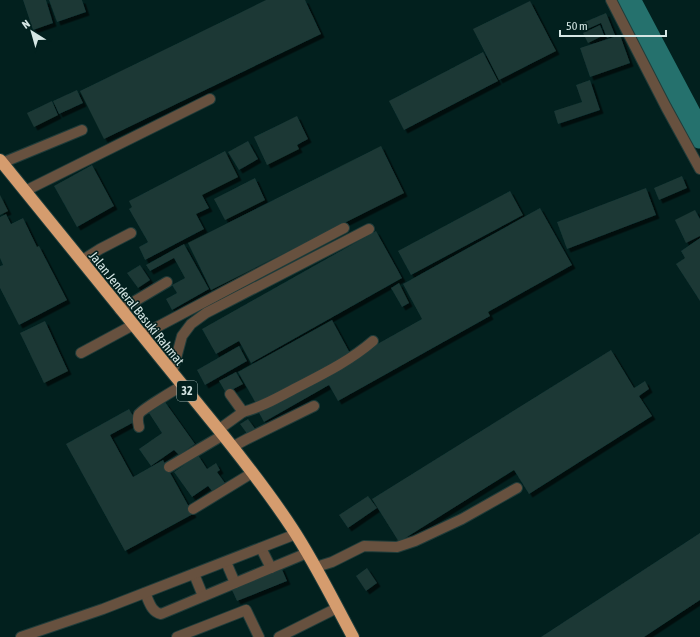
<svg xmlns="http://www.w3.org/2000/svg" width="700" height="637" viewBox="0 0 700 637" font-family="'Asap Condensed',sans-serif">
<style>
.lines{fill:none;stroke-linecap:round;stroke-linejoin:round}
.river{stroke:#25716d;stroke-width:25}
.building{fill:#1a3836;filter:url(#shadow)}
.minor-casing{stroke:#203c3a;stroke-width:12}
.highway-casing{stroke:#203c3a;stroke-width:14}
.minor{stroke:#67513f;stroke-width:10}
.highway{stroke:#d59c6e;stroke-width:12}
.labels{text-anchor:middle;stroke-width:3;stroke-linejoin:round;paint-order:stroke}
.shield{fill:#02201e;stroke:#96aba9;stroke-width:1}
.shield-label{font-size:12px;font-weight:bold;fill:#d5e6e4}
.street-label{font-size:13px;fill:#d5e6e4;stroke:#02201e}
</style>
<defs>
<filter id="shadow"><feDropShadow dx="3.5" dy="3.5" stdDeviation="0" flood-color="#0009"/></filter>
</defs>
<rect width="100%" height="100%" fill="#02201e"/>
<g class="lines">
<polyline class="river" points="628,0 700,136"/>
</g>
<g class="building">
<polygon points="23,0 46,0 53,23 33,30"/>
<polygon points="49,0 82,0 86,12 57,22"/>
<polygon points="266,0 305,0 321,34 104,139 80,91"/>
<polygon points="530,1 556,51 499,80 473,29"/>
<polygon points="606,13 615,35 607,38 601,23 583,31 580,24"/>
<polygon points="600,25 604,35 588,43 583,33"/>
<polygon points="620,35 630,63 590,77 580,48"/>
<polygon points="483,52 498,81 404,130 389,101"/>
<polygon points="590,80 600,110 558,124 554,111 582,102 576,85"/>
<polygon points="77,90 83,103 59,114 53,101"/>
<polygon points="52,101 58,115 34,127 27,113"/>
<polygon points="297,116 308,139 297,145 299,149 267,165 254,137"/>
<polygon points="248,141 258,159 239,170 228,152"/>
<polygon points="381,146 404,193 211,290 188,243"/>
<polygon points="225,151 238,177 202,195 209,208 196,214 204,229 145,260 139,247 148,242 129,209 132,207 129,201"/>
<polygon points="92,165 114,206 77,227 54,186"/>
<polygon points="682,176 687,188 659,200 654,188"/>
<polygon points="255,178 265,200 225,220 214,199"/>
<polygon points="646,188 656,215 567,249 557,222"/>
<polygon points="510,191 523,215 411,275 398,251"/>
<polygon points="0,195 8,211 0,215"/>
<polygon points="540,208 572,265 488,312 490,316 338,401 329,385 264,422 258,411 422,319 403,284"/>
<polygon points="695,210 700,219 700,236 686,243 675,220"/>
<polygon points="6,214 11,224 23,218 37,247 39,246 67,300 19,325 0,288 0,266 3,265 0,258 0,217"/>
<polygon points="376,231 402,278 251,363 239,341 216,354 202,329"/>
<polygon points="700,238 700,301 676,264 685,258 681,251"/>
<polygon points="184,244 209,289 172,310 166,299 177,293 172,285 185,278 174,258 150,271 146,265"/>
<polygon points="140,265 150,280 138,288 127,273"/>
<polygon points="399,283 409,303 402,307 391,288"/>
<polygon points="332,320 351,355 258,407 238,372"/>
<polygon points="45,321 68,371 44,383 20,333"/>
<polygon points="239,346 247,361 205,385 197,370"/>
<polygon points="611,350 634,388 645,381 649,389 639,396 652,416 529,494 514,470 399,542 372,499"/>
<polygon points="236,372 243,384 226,393 219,381"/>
<polygon points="165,402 195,444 179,455 174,450 151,466 139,449 162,433 149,413"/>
<polygon points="129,409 136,421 110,435 133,477 163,460 193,514 125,551 66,444"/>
<polygon points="248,419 256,430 248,435 240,424"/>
<polygon points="198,455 207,469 216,463 220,470 217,472 225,483 212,491 208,486 192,497 174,472"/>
<polygon points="368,496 377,508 348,528 339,515"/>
<polygon points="700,533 700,600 644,637 541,637"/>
<polygon points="281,567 287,581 237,601 231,588"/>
<polygon points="367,568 377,583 366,591 356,576"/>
</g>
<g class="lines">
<g class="minor-casing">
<g id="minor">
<polyline points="611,0 666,107 700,169"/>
<polyline points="2,163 82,130"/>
<polyline points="25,191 210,99"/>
<polyline points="81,261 100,249 131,233"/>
<polyline points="120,310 167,282"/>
<polyline points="142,335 344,228"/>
<polyline points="81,353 133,325"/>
<polyline points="172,373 182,336 191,324 206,313 369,229"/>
<path d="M 243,412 C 262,407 277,398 294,389 C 321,375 350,361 373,341"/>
<path d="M 139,427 C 138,423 137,418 139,414 C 141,410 176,389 182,386"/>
<polyline points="218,430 243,412 230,394"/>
<polyline points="232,447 247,439 314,406"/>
<polyline points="169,467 223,435"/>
<polyline points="193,509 252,473"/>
<polyline points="261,548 271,568"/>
<polyline points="226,562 235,583"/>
<polyline points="316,567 332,562 364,546 397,547 415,541 462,519 517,488"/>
<polyline points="194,574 203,596"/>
<path d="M 145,593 C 149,601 151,612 161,614 L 307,553"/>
<polyline points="21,637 103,609 296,534"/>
<polyline points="177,637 246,610 259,637"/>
<polyline points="279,637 337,608"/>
</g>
</g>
<g class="highway-casing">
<path id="highway" d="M 0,160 L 223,435 C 247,465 271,496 292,528 C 315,563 333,600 353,637"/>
</g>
<use href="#minor" class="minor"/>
<use href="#highway" class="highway"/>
</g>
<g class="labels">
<rect class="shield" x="177" y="381" width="20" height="20" rx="3"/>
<g class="shield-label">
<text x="187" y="395">32</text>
</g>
<g class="street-label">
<text transform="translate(137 308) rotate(51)" y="5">Jalan Jenderal Basuki Rahmat</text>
</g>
</g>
<g transform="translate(32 32) rotate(323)" stroke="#02201e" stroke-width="3" paint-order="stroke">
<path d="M0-3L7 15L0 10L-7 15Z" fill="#d5e6e4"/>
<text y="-6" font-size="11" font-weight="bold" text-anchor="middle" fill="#d5e6e4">N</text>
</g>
<path d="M560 30v6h106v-6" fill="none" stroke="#d5e6e4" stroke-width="2"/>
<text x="566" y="30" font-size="12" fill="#d5e6e4" stroke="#02201e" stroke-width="3" paint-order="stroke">50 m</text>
</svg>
